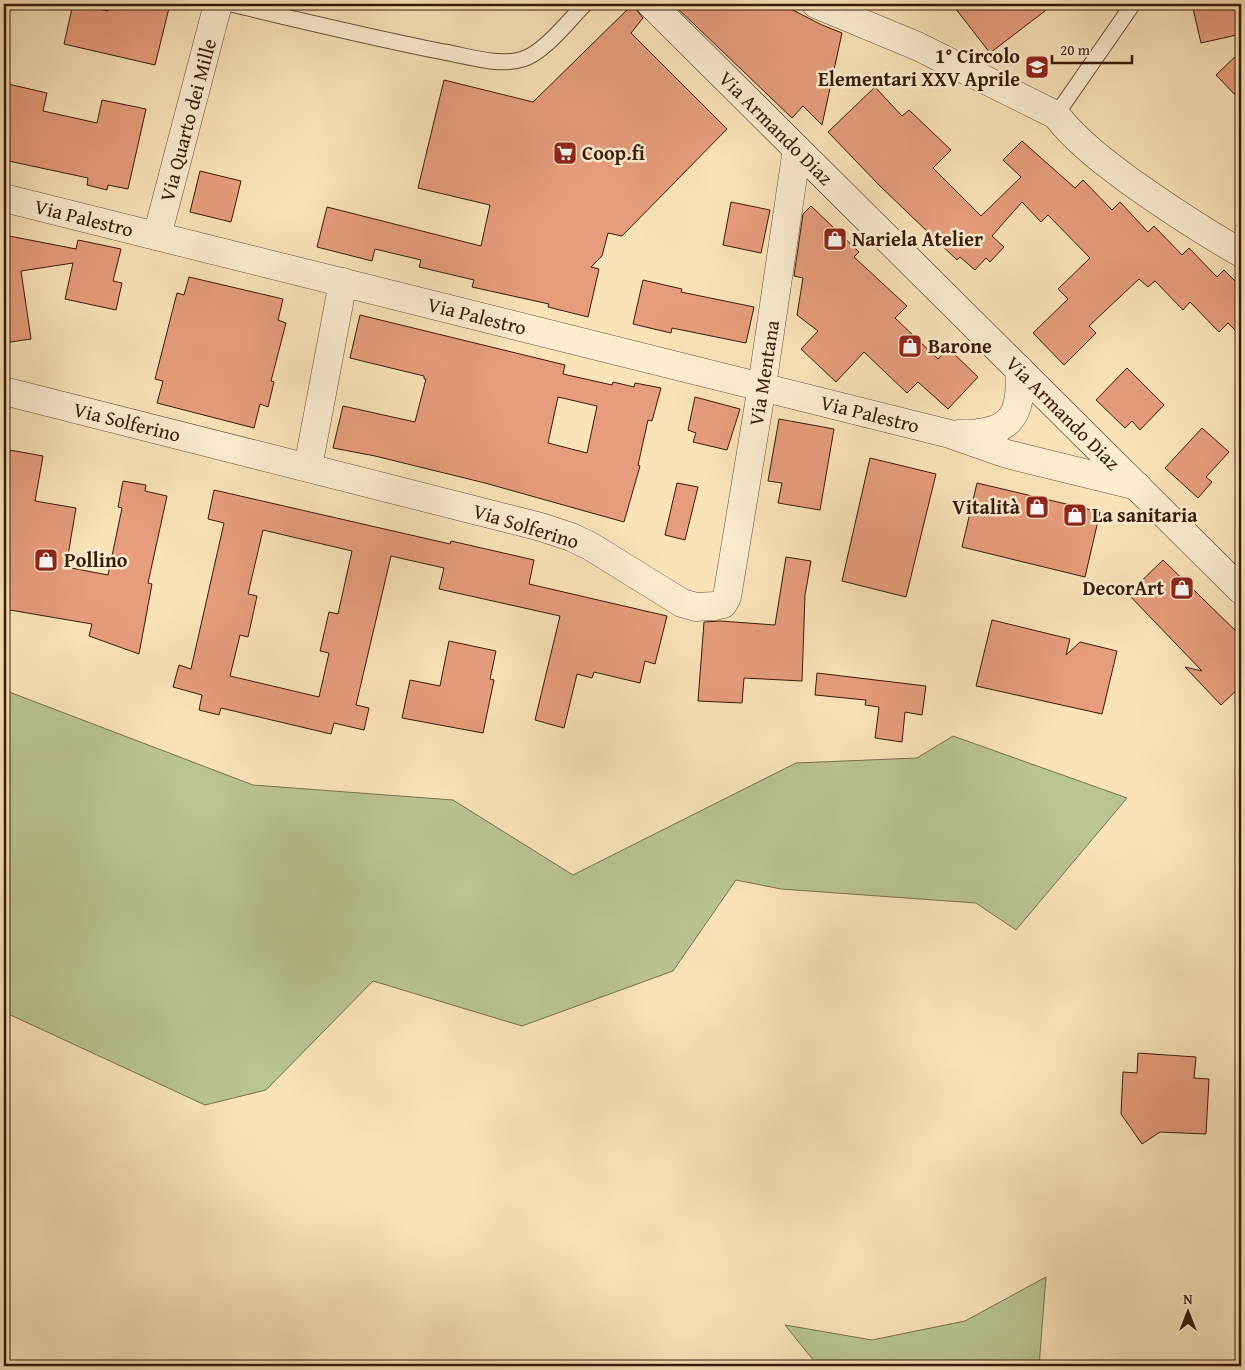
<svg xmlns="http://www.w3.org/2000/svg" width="1245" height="1370" viewBox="0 0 1245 1370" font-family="'Gentium Book Plus',serif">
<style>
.green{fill:#b9c593;stroke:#786f4e}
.building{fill:#e79d7b;stroke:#38190a;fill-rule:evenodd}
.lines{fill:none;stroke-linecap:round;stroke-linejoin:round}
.service-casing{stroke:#684c36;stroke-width:17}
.minor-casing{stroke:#684c36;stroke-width:29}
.secondary-casing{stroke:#38190a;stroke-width:29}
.service{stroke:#fcedd1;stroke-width:15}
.minor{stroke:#fcedd1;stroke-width:28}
.secondary{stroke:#fcedd1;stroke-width:28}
.labels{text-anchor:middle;stroke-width:5;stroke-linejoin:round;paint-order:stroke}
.poi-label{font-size:20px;font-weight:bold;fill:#38190a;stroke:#fcedd1;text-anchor:start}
.street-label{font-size:20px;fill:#38190a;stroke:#fcedd1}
</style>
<rect width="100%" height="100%" fill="#fae3b8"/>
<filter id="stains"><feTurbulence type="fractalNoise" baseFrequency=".004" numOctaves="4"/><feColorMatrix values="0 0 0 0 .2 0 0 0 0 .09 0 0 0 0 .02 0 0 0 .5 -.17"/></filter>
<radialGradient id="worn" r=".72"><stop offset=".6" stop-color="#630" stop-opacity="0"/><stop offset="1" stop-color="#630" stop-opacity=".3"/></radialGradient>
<g class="green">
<polygon points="4,690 253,785 453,800 573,875 796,763 917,758 953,736 1127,798 1016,930 976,903 781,889 736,880 673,971 522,1026 373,981 266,1090 205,1105 4,1012"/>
<polygon points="1046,1277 1039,1366 818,1366 785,1325 872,1340 965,1321"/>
</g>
<g class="building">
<polygon points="73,4 108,11 110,4 170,4 155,65 64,44"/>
<polygon points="633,4 636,4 636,9 643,18 631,33 727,129 622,236 608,233 602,256 591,267 599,269 588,317 548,307 549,304 472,287 474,280 419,267 421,260 375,249 372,261 317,247 327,207 481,246 490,205 418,188 444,80 533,102"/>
<polygon points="673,4 781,4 822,25 842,33 822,125 803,106 792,118"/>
<polygon points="952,4 1054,4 990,53"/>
<polygon points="1192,4 1237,4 1241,24 1241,34 1201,43"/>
<polygon points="1241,51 1241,101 1216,75"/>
<polygon points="8,84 47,93 43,111 97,123 102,100 146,109 128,189 108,185 107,190 87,185 88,178 4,160 4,106"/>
<polygon points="875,87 902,116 909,110 951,150 933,168 981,216 1021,177 1003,160 1022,141 1075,188 1083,180 1112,210 1120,202 1148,232 1154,226 1182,255 1189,248 1217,277 1224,270 1241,287 1241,336 1228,323 1219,332 1190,302 1183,310 1155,281 1148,287 1139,279 1089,326 1096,333 1064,365 1033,333 1068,299 1058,289 1090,258 1048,215 1041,222 1022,202 992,236 1004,247 990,262 986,258 975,270 960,257 957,260 880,186 828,132"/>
<polygon points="200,171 241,181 231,222 190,212"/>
<polygon points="731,202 770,210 761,253 723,245"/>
<polygon points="811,206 859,252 854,257 907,306 895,318 938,359 948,348 978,377 948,409 918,382 907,393 864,352 836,382 801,349 818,331 797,315 803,278 794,276 803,214"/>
<polygon points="4,235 76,249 78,240 121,249 113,281 122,283 116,310 65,299 73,263 21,271 31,339 4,343"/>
<polygon points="189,277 283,299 278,320 286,323 271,381 274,382 268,407 260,404 254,428 157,403 163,381 155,379 177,293 184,295"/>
<polygon points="643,280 682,289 681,292 754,307 746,343 672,328 671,333 633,324"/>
<path d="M 360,315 L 565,365 L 563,374 L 612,385 L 613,382 L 634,387 L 635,383 L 661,388 L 652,421 L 648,420 L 638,465 L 640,466 L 624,522 L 485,483 L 375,456 L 333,448 L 343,406 L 415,422 L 426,379 L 424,379 L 424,376 L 350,358 ZM 558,397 L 597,406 L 587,453 L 548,443 Z"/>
<polygon points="1127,368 1164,405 1140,430 1132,421 1125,428 1096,400"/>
<polygon points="695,397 740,409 727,450 693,442 696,433 688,430"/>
<polygon points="779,419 834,429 820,510 778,503 782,483 768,481"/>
<polygon points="1202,428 1229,452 1206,477 1212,482 1198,498 1165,468"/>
<polygon points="4,449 43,456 35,501 76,508 66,567 108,575 122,508 118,507 123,481 146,485 145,491 167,496 148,583 152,584 139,654 89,636 92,624 4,609"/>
<polygon points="870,458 936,474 906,597 842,581"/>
<polygon points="677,483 698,487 685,540 665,535"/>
<polygon points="977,483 1100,512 1085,577 962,547"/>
<path d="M 214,490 L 450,544 L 451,541 L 534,560 L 529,584 L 667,616 L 655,664 L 645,661 L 640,683 L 594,672 L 592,678 L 577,674 L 564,728 L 535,720 L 560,616 L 439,589 L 444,568 L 391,556 L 356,705 L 369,708 L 364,730 L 334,723 L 331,734 L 221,708 L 219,715 L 199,710 L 202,695 L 173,687 L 179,665 L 191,669 L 224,523 L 208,519 ZM 263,530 L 352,551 L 338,614 L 329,612 L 320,651 L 329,653 L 319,697 L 230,676 L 240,635 L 248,637 L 257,596 L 248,594 Z"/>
<polygon points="786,557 811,561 805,595 802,681 744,678 742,703 698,701 704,622 720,621 775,625"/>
<polygon points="1163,560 1241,636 1241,686 1221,705 1185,667 1202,671 1128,594"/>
<polygon points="992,620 1070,639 1066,655 1080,642 1117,651 1102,714 976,686"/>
<polygon points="449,641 496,651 490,679 494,680 483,733 402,718 410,680 440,686"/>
<polygon points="817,673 926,686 922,715 905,712 902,742 875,738 879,707 865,705 866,700 815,695"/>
<polygon points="1138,1053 1196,1057 1194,1078 1209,1079 1206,1134 1160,1132 1142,1144 1121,1114 1123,1072 1137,1073"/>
</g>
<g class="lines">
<g class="service-casing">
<g id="service">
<path d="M 231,4 C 302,21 372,38 444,52 C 468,56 499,67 523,59 C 544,53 569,20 585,4"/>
<polyline points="1056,115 1133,4"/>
</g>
</g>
<g class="minor-casing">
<g id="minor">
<path d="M 816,4 L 917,46 L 1056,115 C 1077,142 1104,162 1131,182 C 1166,207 1203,231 1241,253"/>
<polyline points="4,198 950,434 1007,454 1137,486"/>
<polyline points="157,236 218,4"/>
<polyline points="4,391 541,527 571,537 590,546 682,603 696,607 714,606 723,604 727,597 762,386 797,149"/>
<path d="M 959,434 C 1009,434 1023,419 1019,369"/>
<polyline points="308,467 343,282"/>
</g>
</g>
<g class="secondary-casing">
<polyline id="secondary" points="651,4 1241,590"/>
</g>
<use href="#service" class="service"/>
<use href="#minor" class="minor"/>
<use href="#secondary" class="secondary"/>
</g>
<defs>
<g id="school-square" transform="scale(1.25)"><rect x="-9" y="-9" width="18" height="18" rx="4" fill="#8f2418" stroke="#fcedd1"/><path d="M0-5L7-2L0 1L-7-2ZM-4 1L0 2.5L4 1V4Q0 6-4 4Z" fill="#fff"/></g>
<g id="supermarket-square" transform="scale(1.25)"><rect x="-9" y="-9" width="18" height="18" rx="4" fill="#8f2418" stroke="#fcedd1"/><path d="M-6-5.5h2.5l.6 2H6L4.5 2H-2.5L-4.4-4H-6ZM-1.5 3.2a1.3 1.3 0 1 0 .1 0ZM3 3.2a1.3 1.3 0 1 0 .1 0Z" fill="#fff"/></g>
<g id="shop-square" transform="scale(1.25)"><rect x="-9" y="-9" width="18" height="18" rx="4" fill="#8f2418" stroke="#fcedd1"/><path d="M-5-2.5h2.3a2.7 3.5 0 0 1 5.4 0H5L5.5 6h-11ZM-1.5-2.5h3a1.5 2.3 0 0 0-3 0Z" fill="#fff"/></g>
</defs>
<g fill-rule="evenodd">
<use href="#school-square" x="1037" y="67"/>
<use href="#supermarket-square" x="565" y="153"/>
<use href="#shop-square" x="835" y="239"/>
<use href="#shop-square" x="910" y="346"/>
<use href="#shop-square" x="1037" y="507"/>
<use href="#shop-square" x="1075" y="515"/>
<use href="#shop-square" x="46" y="560"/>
<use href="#shop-square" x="1182" y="588"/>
</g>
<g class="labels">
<g class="poi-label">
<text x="1020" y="63" text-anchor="end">1° Circolo<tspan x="1020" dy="23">Elementari XXV Aprile</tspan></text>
<text x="582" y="160">Coop.fi</text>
<text x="852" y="246">Nariela Atelier</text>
<text x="928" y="353">Barone</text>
<text x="1020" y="514" text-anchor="end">Vitalità</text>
<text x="1092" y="522">La sanitaria</text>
<text x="64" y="567">Pollino</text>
<text x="1164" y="595" text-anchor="end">DecorArt</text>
</g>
<g class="street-label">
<text transform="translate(188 120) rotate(-75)" y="7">Via Quarto dei Mille</text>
<text transform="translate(776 128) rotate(45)" y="7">Via Armando Diaz</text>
<text transform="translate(84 218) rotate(14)" y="7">Via Palestro</text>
<text transform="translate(477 316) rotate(14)" y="7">Via Palestro</text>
<text transform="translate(764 373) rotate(-81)" y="7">Via Mentana</text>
<text transform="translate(1063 413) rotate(45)" y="7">Via Armando Diaz</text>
<text transform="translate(870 414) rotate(14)" y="7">Via Palestro</text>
<text transform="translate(127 422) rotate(14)" y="7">Via Solferino</text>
<text transform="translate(526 526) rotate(17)" y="7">Via Solferino</text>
</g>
</g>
<rect width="1245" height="1370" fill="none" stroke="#fae3b8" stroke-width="20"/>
<rect x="5" y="5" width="1235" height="1360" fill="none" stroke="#38190a" stroke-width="2.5"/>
<rect x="10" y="10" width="1225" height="1350" fill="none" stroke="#38190a"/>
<g transform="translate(1188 1312)" stroke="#fcedd1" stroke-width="4" paint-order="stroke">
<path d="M0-4L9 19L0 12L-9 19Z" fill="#38190a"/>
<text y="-8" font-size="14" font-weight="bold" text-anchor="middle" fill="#38190a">N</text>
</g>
<path d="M1052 55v8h80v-8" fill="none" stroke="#38190a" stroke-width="2.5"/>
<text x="1060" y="55" font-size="15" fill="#38190a" stroke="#fcedd1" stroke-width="4" paint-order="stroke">20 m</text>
<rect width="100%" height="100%" filter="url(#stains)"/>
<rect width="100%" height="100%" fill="url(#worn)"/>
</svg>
